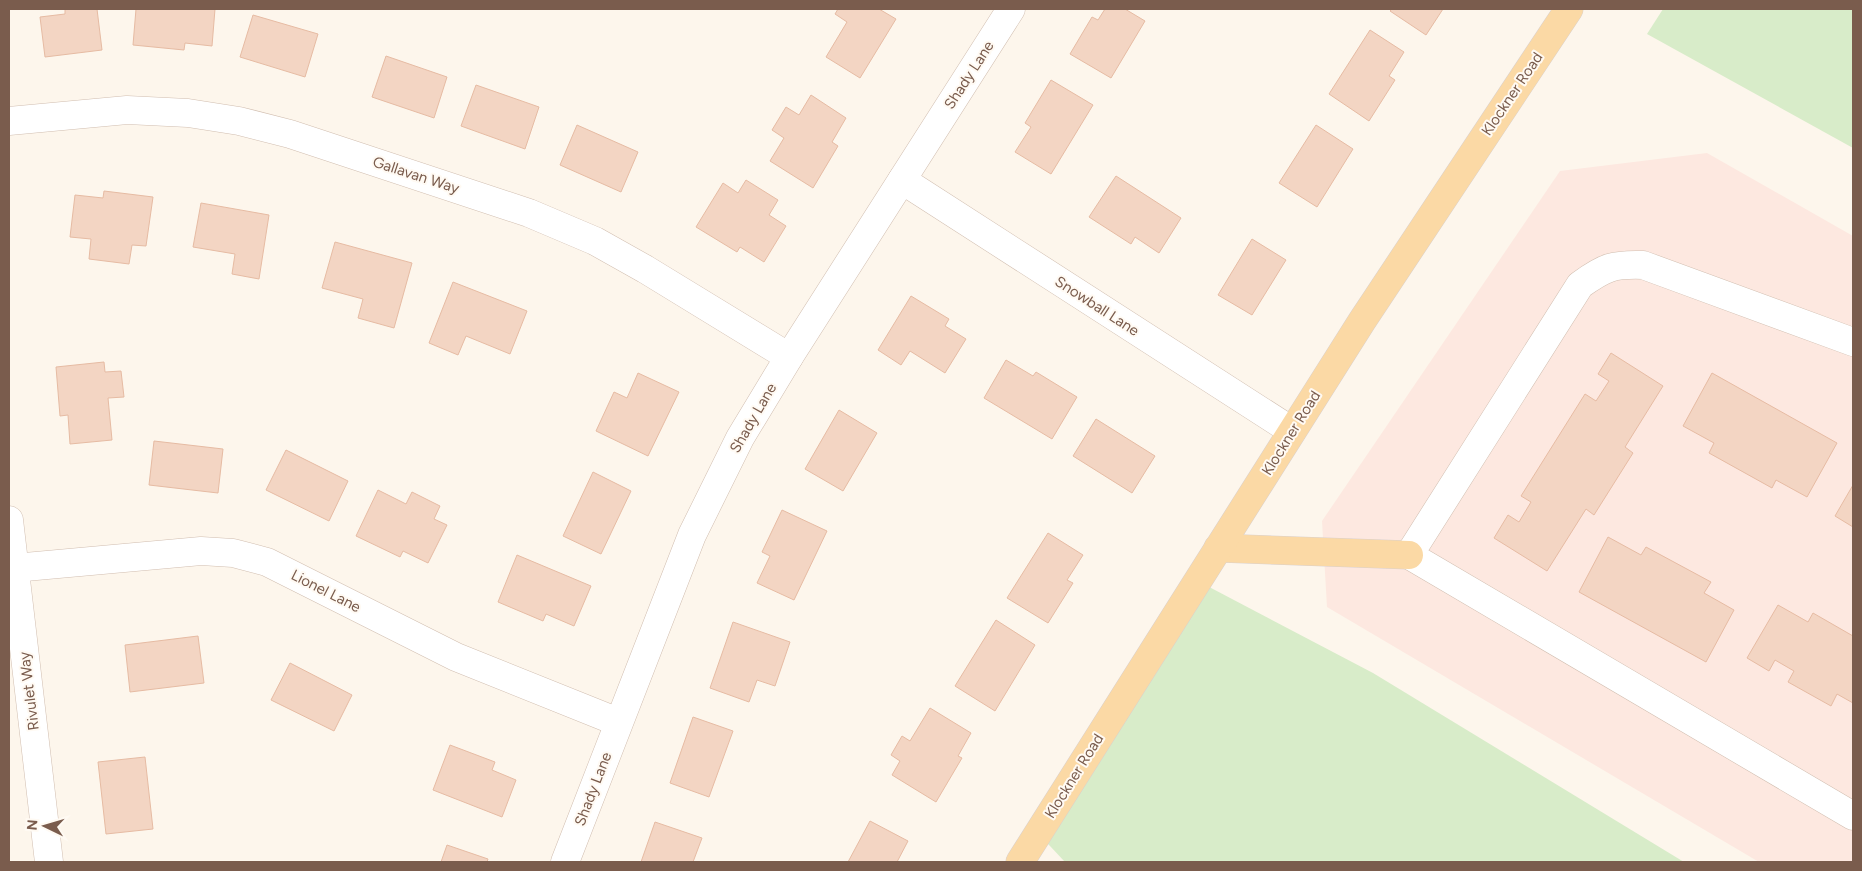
<svg xmlns="http://www.w3.org/2000/svg" width="1862" height="871" viewBox="0 0 1862 871" font-family="Figtree,sans-serif">
<style>
.commercial{fill:#fde8e0}
.green{fill:#d8ecc9}
.building{fill:#f3d5c3;stroke:#e6bba3}
.lines{fill:none;stroke-linecap:round;stroke-linejoin:round}
.minor-casing{stroke:#d1beb0;stroke-width:29}
.major-casing{stroke:#dad1cd;stroke-width:29}
.minor{stroke:#fff;stroke-width:28}
.major{stroke:#fbd9a5;stroke-width:28}
.labels{text-anchor:middle;stroke-width:4;stroke-linejoin:round;paint-order:stroke}
.street-label{font-size:15px;fill:#7a5c4d;stroke:#fffaf3}
</style>
<rect width="100%" height="100%" fill="#fdf6ec"/>
<polygon class="commercial" points="1707,153 1853,236 1853,862 1759,862 1327,607 1322,521 1560,171"/>
<g class="green">
<polygon points="1663,9 1853,9 1853,148 1647,34"/>
<polygon points="1194,579 1373,673 1684,862 1065,862 1034,829"/>
</g>
<g class="building">
<polygon points="65,9 97,9 102,50 45,57 40,17 65,14"/>
<polygon points="136,9 215,9 212,46 185,43 184,50 133,45"/>
<polygon points="838,9 879,9 896,19 860,78 826,57 847,22 835,14"/>
<polygon points="1105,9 1125,9 1145,21 1111,78 1070,54 1092,17 1098,20"/>
<polygon points="1392,9 1443,9 1426,35 1390,11"/>
<polygon points="253,15 318,34 305,77 240,57"/>
<polygon points="1370,30 1404,52 1389,76 1395,80 1369,121 1329,94"/>
<polygon points="386,56 447,77 434,118 372,97"/>
<polygon points="1051,80 1093,105 1051,174 1015,152 1031,127 1025,123"/>
<polygon points="476,85 539,107 525,149 461,126"/>
<polygon points="811,95 846,118 832,142 838,146 813,188 770,161 784,138 772,130 786,107 799,115"/>
<polygon points="577,125 638,152 621,192 560,165"/>
<polygon points="1316,125 1353,149 1317,207 1279,183"/>
<polygon points="1116,176 1181,218 1159,253 1135,237 1131,244 1089,217"/>
<polygon points="746,180 778,200 769,215 786,226 764,262 740,247 737,252 696,227 723,183 738,193"/>
<polygon points="104,191 153,197 146,246 132,245 129,264 89,259 91,239 70,237 75,195 103,198"/>
<polygon points="201,203 269,215 259,279 232,274 235,254 193,247"/>
<polygon points="1252,239 1286,260 1252,315 1218,295"/>
<polygon points="335,242 412,263 394,328 358,318 363,299 322,288"/>
<polygon points="453,282 527,311 510,354 466,336 458,355 429,343"/>
<polygon points="911,296 949,319 945,326 966,339 945,373 910,351 901,365 878,350"/>
<polygon points="1611,353 1663,386 1625,447 1633,453 1594,515 1586,509 1547,571 1494,538 1508,515 1519,522 1531,502 1521,496 1585,394 1596,401 1609,381 1598,374"/>
<polygon points="1006,360 1033,376 1036,372 1077,397 1052,439 984,398"/>
<polygon points="104,362 105,372 121,371 124,397 108,398 112,440 70,444 68,415 60,416 56,367"/>
<polygon points="638,373 679,392 648,456 596,431 614,392 627,398"/>
<polygon points="1712,373 1837,443 1807,497 1776,480 1772,488 1709,453 1714,443 1683,426"/>
<polygon points="839,410 877,433 843,491 805,469"/>
<polygon points="1096,419 1155,456 1132,493 1073,456"/>
<polygon points="154,441 223,449 218,493 149,485"/>
<polygon points="286,450 348,481 329,521 266,490"/>
<polygon points="593,472 631,491 601,554 563,536"/>
<polygon points="1853,485 1853,527 1835,516"/>
<polygon points="378,490 406,504 412,492 440,506 434,519 447,525 428,563 403,551 400,557 356,536"/>
<polygon points="782,510 827,531 794,600 757,583 770,556 762,552"/>
<polygon points="1048,533 1083,555 1067,580 1073,583 1048,623 1007,598"/>
<polygon points="1608,537 1641,555 1646,547 1711,582 1704,593 1734,610 1706,662 1579,592"/>
<polygon points="517,555 591,586 574,626 546,614 543,621 498,602"/>
<polygon points="1778,605 1808,622 1813,613 1853,636 1853,703 1837,694 1831,706 1788,682 1794,671 1775,660 1769,671 1747,658"/>
<polygon points="996,620 1035,645 995,711 955,686"/>
<polygon points="733,622 790,642 775,686 757,680 749,702 710,688"/>
<polygon points="198,636 204,683 130,692 125,645"/>
<polygon points="290,663 352,695 334,731 271,700"/>
<polygon points="930,708 971,733 958,756 962,758 936,802 892,775 900,761 891,755 902,736 910,741"/>
<polygon points="693,717 733,731 709,797 670,783"/>
<polygon points="450,745 495,762 492,770 516,780 502,817 433,790"/>
<polygon points="145,757 153,829 106,834 98,762"/>
<polygon points="870,821 908,841 897,862 848,862"/>
<polygon points="655,822 702,838 693,862 641,862"/>
<polygon points="447,845 488,859 487,862 441,862"/>
</g>
<g class="lines">
<g class="minor-casing">
<g id="minor">
<polyline points="9,121 127,110 188,113 239,121 290,134 529,213 595,241 645,269 789,357"/>
<polyline points="902,180 1292,431"/>
<path d="M 1853,342 L 1643,265 C 1613,264 1605,267 1580,285 L 1409,555 L 1853,816"/>
<polyline points="9,520 49,862"/>
<polyline points="14,568 201,551 233,553 267,562 456,657 618,722"/>
<polyline points="565,862 692,535 740,438 789,357 1011,9"/>
</g>
</g>
<g class="major-casing">
<g id="major">
<polyline points="1218,548 1409,555"/>
<polyline points="1020,862 1362,321 1569,9"/>
</g>
</g>
<use href="#minor" class="minor"/>
<use href="#major" class="major"/>
</g>
<g class="labels">
<g class="street-label">
<text transform="translate(969 75) rotate(-57)" y="5">Shady Lane</text>
<text transform="translate(1512 94) rotate(-56)" y="5">Klockner Road</text>
<text transform="translate(416 175) rotate(18)" y="5">Gallavan Way</text>
<text transform="translate(1097 306) rotate(33)" y="5">Snowball Lane</text>
<text transform="translate(753 418) rotate(-60)" y="5">Shady Lane</text>
<text transform="translate(1291 433) rotate(-58)" y="5">Klockner Road</text>
<text transform="translate(326 591) rotate(27)" y="5">Lionel Lane</text>
<text transform="translate(29 691) rotate(-97)" y="5">Rivulet Way</text>
<text transform="translate(1074 776) rotate(-58)" y="5">Klockner Road</text>
<text transform="translate(593 789) rotate(-69)" y="5">Shady Lane</text>
</g>
</g>
<rect width="1862" height="871" fill="none" stroke="#7a5c4d" stroke-width="20"/>
<g transform="translate(45 826) rotate(275)" stroke="#fffaf3" stroke-width="4" paint-order="stroke">
<path d="M0-4L9 19L0 12L-9 19Z" fill="#7a5c4d"/>
<text y="-8" font-size="14" font-weight="bold" text-anchor="middle" fill="#7a5c4d">N</text>
</g>
</svg>
